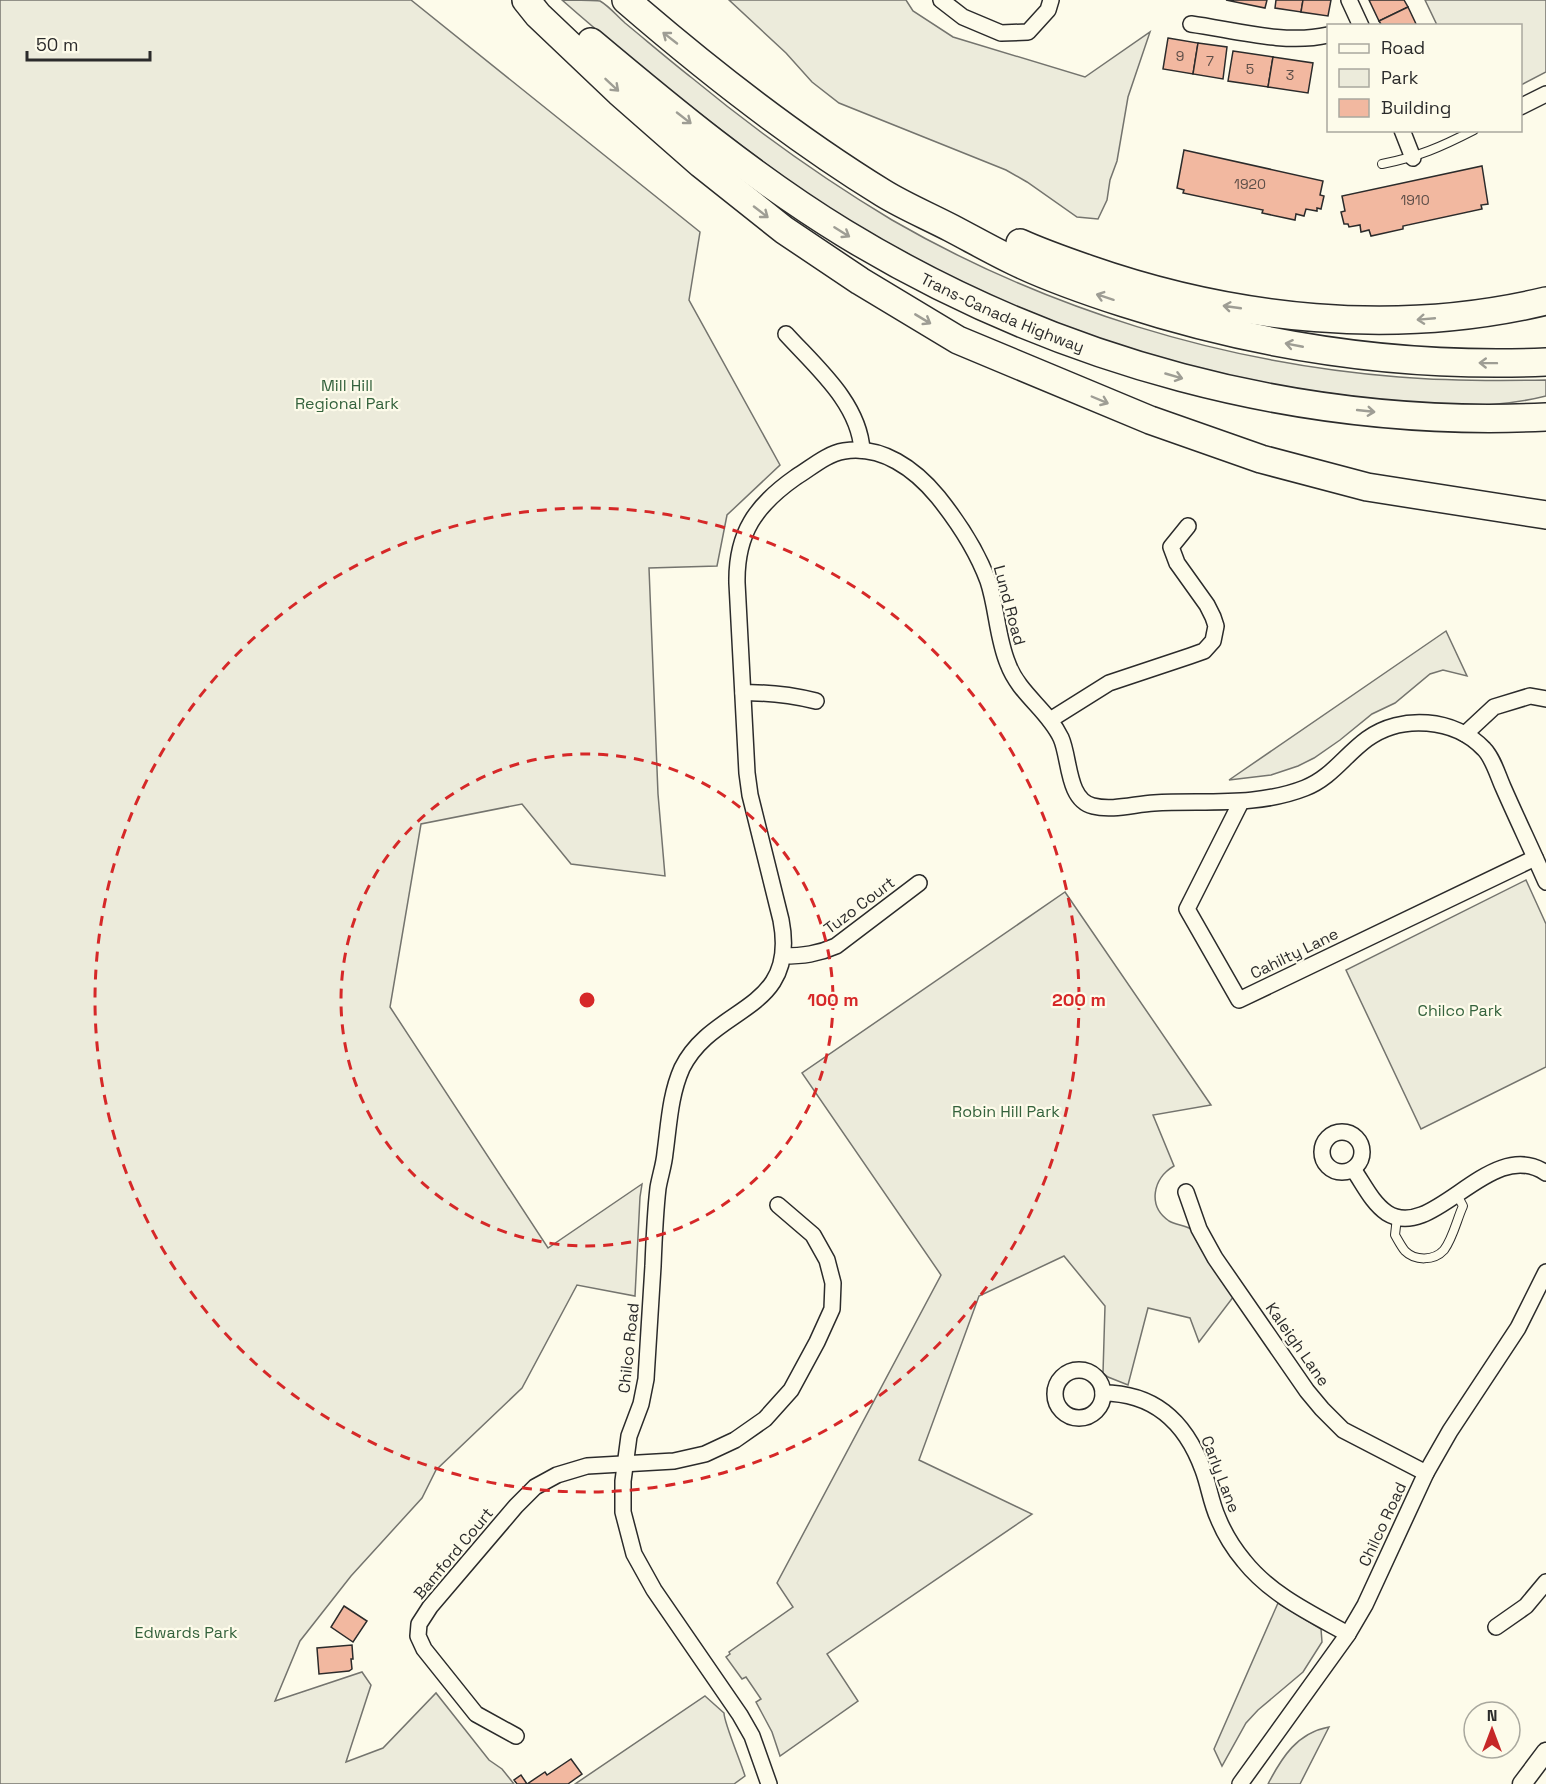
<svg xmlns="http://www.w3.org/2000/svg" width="1546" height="1784" viewBox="0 0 1546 1784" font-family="'Space Grotesk',sans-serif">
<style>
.green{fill:#ecebdb;stroke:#74746e;stroke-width:1.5}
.building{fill:#f2b8a0;stroke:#2b2b2b;stroke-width:1.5}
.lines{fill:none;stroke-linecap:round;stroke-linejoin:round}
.service-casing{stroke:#2b2b2b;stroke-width:10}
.minor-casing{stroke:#2b2b2b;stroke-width:18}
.tertiary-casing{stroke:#2b2b2b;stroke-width:21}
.motorway-casing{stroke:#2b2b2b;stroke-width:30}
.service{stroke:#fdfbea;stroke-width:8}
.minor{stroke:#fdfbea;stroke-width:15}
.tertiary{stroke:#fdfbea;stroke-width:18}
.motorway{stroke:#fdfbea;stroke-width:27}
.oneway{stroke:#9e9d94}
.ring{fill:none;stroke:#d62828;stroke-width:3;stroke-dasharray:10 8}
.labels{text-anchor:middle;stroke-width:4.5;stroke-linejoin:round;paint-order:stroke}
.number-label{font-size:14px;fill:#5d4e48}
.street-label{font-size:16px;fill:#2b2b2b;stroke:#fdfbea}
.park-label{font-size:16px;fill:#34623c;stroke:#fdfbea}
.centre{fill:#d62828;stroke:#fdfbea;stroke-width:3}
.ring-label{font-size:18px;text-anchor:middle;font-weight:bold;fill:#d62828;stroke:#fdfbea;stroke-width:4.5;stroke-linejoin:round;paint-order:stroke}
</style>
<rect width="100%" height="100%" fill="#fdfbea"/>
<g class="green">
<polygon points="0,0 411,0 700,232 689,300 780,465 727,515 717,566 649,568 658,794 665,876 571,864 522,804 421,824 390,1007 548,1248 642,1184 640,1197 635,1296 577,1285 522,1388 436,1470 422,1498 351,1576 300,1641 275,1701 362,1672 371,1685 346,1762 383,1748 436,1693 489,1760 502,1769 514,1784 0,1784"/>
<path d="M 562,0 C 572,0 591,0 600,1 C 609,6 617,16 625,23 C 647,41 669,60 692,78 C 755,130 822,178 892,220 C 1046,309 1222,363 1399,377 C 1448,381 1497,381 1546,380 L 1546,396 C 1475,414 1399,403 1327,393 C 1306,390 1284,388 1262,384 C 1123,357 991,302 868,233 C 808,198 753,154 698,112 C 652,76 606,39 562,0 Z"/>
<polygon points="729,0 906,0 913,11 953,37 1085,77 1150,32 1128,97 1117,161 1110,180 1107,200 1098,219 1077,217 1027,182 1006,170 839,103 812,82 786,53"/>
<polygon points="1425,0 1546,0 1546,72 1521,85 1520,26 1437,25"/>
<polygon points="1446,631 1467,676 1443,670 1430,674 1395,703 1372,714 1340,740 1314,758 1298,766 1271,775 1229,780"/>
<polygon points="1526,880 1546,924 1546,1067 1421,1129 1346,970"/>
<path d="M 1065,892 L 1211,1105 L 1153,1115 L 1174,1166 C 1153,1178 1147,1206 1169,1221 C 1176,1225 1184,1225 1191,1229 L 1200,1247 L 1234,1296 L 1199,1342 L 1190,1318 L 1148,1308 L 1128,1385 L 1108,1377 L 1103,1373 L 1105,1306 L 1064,1256 L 979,1296 L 919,1460 L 1032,1514 L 827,1654 L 858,1701 L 780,1756 L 772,1732 L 756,1702 L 761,1699 L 746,1677 L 742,1679 L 726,1657 L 730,1654 L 729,1652 L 793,1607 L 777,1583 L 941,1275 L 802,1073 Z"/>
<polygon points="1278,1603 1321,1629 1322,1642 1303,1672 1258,1710 1246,1723 1222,1766 1214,1749"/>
<path d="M 705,1696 L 724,1713 C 724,1723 741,1762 745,1776 L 734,1784 L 575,1784 Z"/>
<path d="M 1329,1727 L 1300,1784 L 1268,1784 C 1282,1757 1297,1733 1329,1727 Z"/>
</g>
<g class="building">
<polygon points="1226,0 1267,0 1265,8"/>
<polygon points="1276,0 1303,0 1301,12 1275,8"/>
<polygon points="1303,0 1331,0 1328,16 1301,12"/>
<polygon points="1369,0 1404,0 1408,7 1379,21"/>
<polygon points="1408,7 1417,26 1382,26 1379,21"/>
<polygon points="1168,38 1198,43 1193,74 1163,69"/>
<polygon points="1198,43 1227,47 1223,79 1193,74"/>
<polygon points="1233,51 1273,57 1268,87 1228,81"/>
<polygon points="1273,57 1313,63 1308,93 1268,87"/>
<polygon points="1184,150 1323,181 1320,195 1324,196 1321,209 1317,208 1317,211 1306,209 1304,216 1296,214 1295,220 1262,213 1263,210 1183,193 1184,190 1177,188"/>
<polygon points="1482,166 1488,204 1481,205 1482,209 1403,226 1403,229 1371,236 1369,230 1361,232 1360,225 1349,227 1348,224 1344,224 1341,212 1345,211 1342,196"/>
<polygon points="344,1606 367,1621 353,1642 331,1627"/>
<polygon points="352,1645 353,1659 351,1659 352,1669 349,1671 319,1674 317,1648"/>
<polygon points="571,1759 582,1774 568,1784 517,1784 514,1780 521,1775 527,1784 545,1772 547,1775"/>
</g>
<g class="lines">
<g class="service-casing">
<g id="service">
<path d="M 1382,164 C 1418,157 1441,147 1474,130"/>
<path d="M 1397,1217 L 1395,1235 C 1398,1240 1401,1246 1405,1251 C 1415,1261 1434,1261 1444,1250 C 1453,1238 1457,1219 1463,1206 L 1456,1193"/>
</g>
</g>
<g class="minor-casing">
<g id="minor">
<polyline points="941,0 963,17 1001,33 1028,32 1048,10 1051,0"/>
<polyline points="1349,0 1361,26"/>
<path d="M 1191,24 C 1234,30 1285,45 1328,35"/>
<polyline points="1520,107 1546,94"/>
<polyline points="1402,130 1413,158"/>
<path d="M 786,334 C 816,367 859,403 862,450"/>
<path d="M 743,693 C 769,692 791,695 816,701"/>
<polyline points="1050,720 1109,683 1190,656 1204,651 1213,641 1216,626 1213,617 1207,605 1177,563 1171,547 1188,526"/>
<polyline points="1465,734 1494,707 1530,696 1546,699"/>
<polyline points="1241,802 1187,909 1239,1000 1535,858"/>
<path d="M 783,956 C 803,956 818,954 836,946 L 919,883"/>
<circle cx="1342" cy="1152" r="20"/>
<path d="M 1353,1169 C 1363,1183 1372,1203 1387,1213 C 1434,1243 1490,1135 1546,1173"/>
<polyline points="1186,1192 1199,1229 1215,1258 1307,1391 1322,1409 1343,1430 1426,1473"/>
<circle cx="1079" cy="1394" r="24"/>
<path d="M 1103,1393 C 1155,1393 1186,1423 1203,1470 C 1209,1486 1211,1503 1218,1518 C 1224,1533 1234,1549 1244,1561 C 1271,1595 1312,1614 1348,1634"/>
<polyline points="1496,1627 1526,1606 1546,1582"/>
<polyline points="516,1736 476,1714 424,1649 418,1636 419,1624 430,1607 516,1506 535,1487 557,1475 587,1466 674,1461 705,1454 735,1440 765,1419 791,1390 817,1342 832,1309 833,1283 827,1260 813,1235 778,1205"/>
<path d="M 769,1784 L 752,1736 L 740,1715 L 654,1590 L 634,1554 L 623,1512 L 623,1481 L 629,1436 L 641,1404 L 646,1379 C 648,1341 651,1303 653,1266 C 654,1240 655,1214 658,1188 C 660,1176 664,1165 665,1153 C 669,1124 670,1095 682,1068 C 714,1004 799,1013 781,920 L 750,795 L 747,773 L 737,583 C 736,533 756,505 796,477 C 811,468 826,454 844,451 C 882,445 915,469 938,497 C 958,522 977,551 988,581 C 997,608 997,638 1008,664 C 1019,694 1048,710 1061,738 C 1070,758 1067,800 1093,806 C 1112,811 1135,804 1154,803 C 1204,800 1257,807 1305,788 C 1331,778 1345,755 1367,739 C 1401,714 1455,718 1484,749 C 1493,758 1498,776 1503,787 C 1517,819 1532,850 1546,882"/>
<polyline points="1240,1784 1348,1634 1365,1605 1426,1473 1450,1431 1518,1328 1546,1272"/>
</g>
</g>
<g class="tertiary-casing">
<polyline id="tertiary" points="1522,1784 1546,1752"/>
</g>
<g class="motorway-casing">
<g id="motorway">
<polyline points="526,0 538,15 619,92 701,164 784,230 860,281 958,340 1150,420 1261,459 1367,487 1546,515"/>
<path d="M 626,0 C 707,70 792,137 883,193 C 904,206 928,216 951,228 C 972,239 993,251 1014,261 C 1049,278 1087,291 1124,303 C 1260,347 1403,368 1546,362"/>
<path id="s1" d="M 591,42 C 672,110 754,178 844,233 C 1054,361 1300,429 1546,417"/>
<path d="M 1020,243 C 1042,253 1065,261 1088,269 C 1234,320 1395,337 1546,301"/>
</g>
</g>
<use href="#service" class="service"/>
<use href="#minor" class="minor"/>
<use href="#tertiary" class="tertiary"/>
<use href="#motorway" class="motorway"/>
</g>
<defs><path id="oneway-shaft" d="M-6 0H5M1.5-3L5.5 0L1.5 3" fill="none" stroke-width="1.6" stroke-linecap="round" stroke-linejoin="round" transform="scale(1.5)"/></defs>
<g class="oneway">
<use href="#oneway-shaft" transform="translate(670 38) rotate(-142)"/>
<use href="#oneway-shaft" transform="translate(612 85) rotate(43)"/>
<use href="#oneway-shaft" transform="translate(684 118) rotate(38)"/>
<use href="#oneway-shaft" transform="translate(761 212) rotate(38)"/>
<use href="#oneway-shaft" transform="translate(842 232) rotate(32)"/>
<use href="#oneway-shaft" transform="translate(1105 297) rotate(-162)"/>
<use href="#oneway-shaft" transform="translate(1232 307) rotate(-172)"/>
<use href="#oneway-shaft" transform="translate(923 319) rotate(31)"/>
<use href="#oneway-shaft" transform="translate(1426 319) rotate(175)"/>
<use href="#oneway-shaft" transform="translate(1294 345) rotate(-169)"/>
<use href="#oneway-shaft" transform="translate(1488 363) rotate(-179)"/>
<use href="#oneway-shaft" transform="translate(1174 376) rotate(16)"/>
<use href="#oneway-shaft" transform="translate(1100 400) rotate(23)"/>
<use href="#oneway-shaft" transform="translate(1366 411) rotate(6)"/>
</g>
<g class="ring">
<circle cx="587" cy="1000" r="246"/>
<circle cx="587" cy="1000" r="492"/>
</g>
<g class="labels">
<g class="number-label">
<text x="1180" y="61">9</text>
<text x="1210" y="66">7</text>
<text x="1250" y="74">5</text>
<text x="1290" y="80">3</text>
<text x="1250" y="189">1920</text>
<text x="1415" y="205">1910</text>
</g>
<g class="street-label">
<text dy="6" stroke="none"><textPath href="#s1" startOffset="495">Trans-Canada Highway</textPath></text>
<text transform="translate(1010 605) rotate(75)" y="6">Lund Road</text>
<text transform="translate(859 905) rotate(-37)" y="6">Tuzo Court</text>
<text transform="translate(1294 953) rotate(-26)" y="6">Cahilty Lane</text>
<text transform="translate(1298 1344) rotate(55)" y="6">Kaleigh Lane</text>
<text transform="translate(628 1348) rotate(-84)" y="6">Chilco Road</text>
<text transform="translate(1221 1474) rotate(69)" y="6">Carly Lane</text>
<text transform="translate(1382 1524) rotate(-65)" y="6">Chilco Road</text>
<text transform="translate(453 1553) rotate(-50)" y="6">Bamford Court</text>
</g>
<g class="park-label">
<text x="347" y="391">Mill Hill<tspan x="347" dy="18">Regional Park</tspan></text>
<text x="1460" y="1016">Chilco Park</text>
<text x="1006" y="1117">Robin Hill Park</text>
<text x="186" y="1638">Edwards Park</text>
</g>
</g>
<circle cx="587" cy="1000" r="9" class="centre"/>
<g class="ring-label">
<text x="833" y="1006">100 m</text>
<text x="1079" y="1006">200 m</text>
</g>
<rect x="1327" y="24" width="195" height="108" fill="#fdfbea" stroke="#a9a89e" stroke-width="1.5"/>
<rect x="1339" y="44" width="30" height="9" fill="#fdfbea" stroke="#a9a89e" stroke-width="1.5"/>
<text x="1381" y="54" font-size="18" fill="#2b2b2b">Road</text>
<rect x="1339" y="69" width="30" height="18" fill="#ecebdb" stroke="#a9a89e" stroke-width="1.5"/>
<text x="1381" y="84" font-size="18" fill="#2b2b2b">Park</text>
<rect x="1339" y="99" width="30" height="18" fill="#f2b8a0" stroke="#a9a89e" stroke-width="1.5"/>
<text x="1381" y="114" font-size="18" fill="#2b2b2b">Building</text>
<g transform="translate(1492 1730)"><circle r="28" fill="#fdfbea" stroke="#a9a89e" stroke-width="1.5"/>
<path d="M0-4.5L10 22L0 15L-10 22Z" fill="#c62828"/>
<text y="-9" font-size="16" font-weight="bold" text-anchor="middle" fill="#2b2b2b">N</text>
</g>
<path d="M27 51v9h123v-9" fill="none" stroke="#2b2b2b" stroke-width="3"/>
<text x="36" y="51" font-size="18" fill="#2b2b2b" stroke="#fdfbea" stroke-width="4.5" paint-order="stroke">50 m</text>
</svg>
